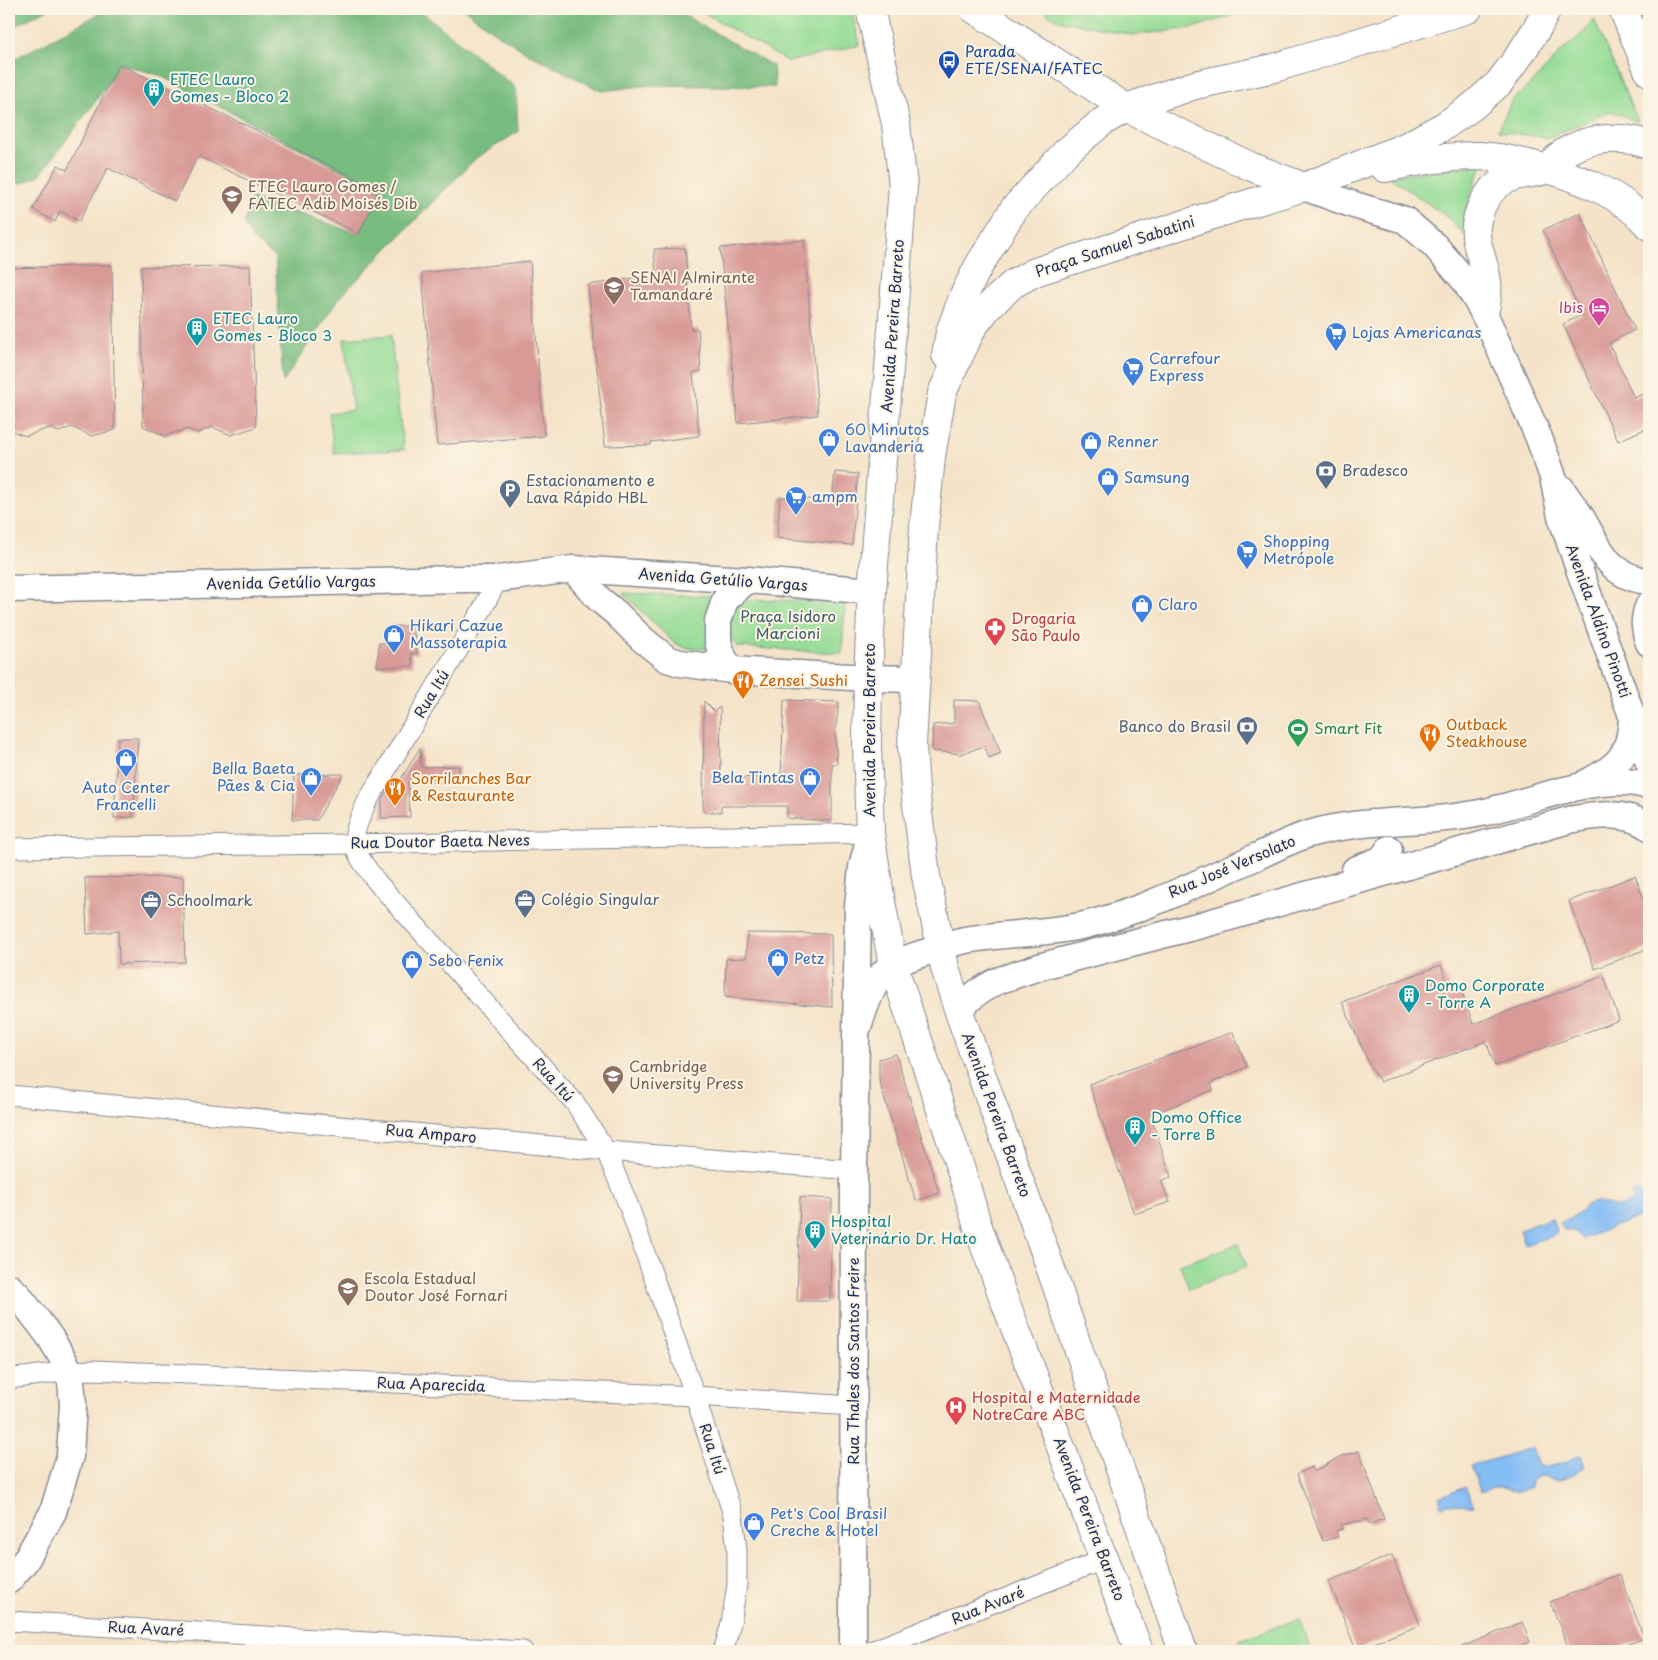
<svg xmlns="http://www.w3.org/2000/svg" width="1658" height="1660" viewBox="0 0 1658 1660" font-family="'Playpen Sans',sans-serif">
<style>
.green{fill:#95dc96;stroke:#58867a}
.forest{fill:#78bc7f;stroke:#4a766e}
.water{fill:#84bcf4;stroke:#5076a9}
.building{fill:#d89a96}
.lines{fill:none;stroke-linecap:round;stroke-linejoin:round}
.street-casing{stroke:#888993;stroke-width:21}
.secondary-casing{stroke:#888993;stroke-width:29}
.primary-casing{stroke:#888993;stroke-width:30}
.street{stroke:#fff;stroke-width:19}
.secondary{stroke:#fff;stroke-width:26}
.primary{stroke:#fff;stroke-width:28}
.labels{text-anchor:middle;stroke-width:4;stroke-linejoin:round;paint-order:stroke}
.transit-label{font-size:15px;fill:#164399;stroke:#fcf5e5;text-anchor:start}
.culture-label{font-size:15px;fill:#0d838f;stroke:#fcf5e5;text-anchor:start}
.education-label{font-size:15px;fill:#785e54;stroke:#fcf5e5;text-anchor:start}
.street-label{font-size:15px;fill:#1b2f5e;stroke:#fcf5e5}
.hotel-label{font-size:15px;fill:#b23c85;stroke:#fcf5e5;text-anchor:end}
.shop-label{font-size:15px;fill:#366cbe;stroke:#fcf5e5;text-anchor:start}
.service-label{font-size:15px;fill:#4e5e75;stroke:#fcf5e5;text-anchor:start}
.park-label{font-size:15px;fill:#3a5a6c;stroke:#fcf5e5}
.health-label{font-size:15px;fill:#be3a42;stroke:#fcf5e5;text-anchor:start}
.food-label{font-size:15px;fill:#c56008;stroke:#fcf5e5;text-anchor:start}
.leisure-label{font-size:15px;fill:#27864d;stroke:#fcf5e5;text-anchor:start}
</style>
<rect width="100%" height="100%" fill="#fcf5e5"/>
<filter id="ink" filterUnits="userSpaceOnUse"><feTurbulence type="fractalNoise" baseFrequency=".02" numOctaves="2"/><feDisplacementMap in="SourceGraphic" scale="10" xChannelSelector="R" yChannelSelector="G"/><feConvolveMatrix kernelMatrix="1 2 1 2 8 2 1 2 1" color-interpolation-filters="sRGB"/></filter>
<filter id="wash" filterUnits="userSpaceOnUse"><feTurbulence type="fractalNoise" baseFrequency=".0096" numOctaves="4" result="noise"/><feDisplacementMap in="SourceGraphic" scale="20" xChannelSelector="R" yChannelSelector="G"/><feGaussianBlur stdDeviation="1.12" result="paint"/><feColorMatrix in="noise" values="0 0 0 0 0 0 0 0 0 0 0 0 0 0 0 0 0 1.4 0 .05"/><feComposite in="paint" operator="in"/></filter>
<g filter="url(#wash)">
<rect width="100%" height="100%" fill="#f4e3c8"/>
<g class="green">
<polygon points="698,9 851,9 860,45 788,62"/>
<polygon points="1040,9 1252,9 1193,28 1132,35 1058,20"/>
<polygon points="1594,19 1638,122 1611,111 1547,138 1498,131 1512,100 1537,78 1561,52 1585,31"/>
<path d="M 1483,164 C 1472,187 1465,209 1464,235 L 1447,217 L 1388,176 Z"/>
<polygon points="391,335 398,406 404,450 334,453 329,413 353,410 344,339"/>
<polygon points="623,593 714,596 711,649 687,648 674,643"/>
<path d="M 742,599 L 845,602 L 842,653 L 737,647 C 725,633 730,622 733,606 Z"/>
<polygon points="1238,1244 1247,1267 1189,1289 1180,1265"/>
<polygon points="1299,1619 1311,1651 1243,1651 1239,1640"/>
</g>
<g class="forest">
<polygon points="9,9 48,9 9,29"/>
<polygon points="108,9 418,9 516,88 518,132 476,158 339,298 283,382 275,257 252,239 244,223 252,198 359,234 380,190 159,75 120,64 98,98 40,175 22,183 9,181 9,62"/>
<polygon points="464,9 673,9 773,66 775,87 651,85 601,91 529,54 496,33"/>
</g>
<g class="water">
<polygon points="1639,1191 1648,1214 1582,1239 1574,1231 1564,1230 1559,1223 1574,1217 1588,1204 1596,1202 1619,1207 1634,1201 1631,1194"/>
<polygon points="1552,1218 1557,1234 1525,1245 1520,1230"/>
<path d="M 1532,1448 L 1538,1465 C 1553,1470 1567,1460 1581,1455 L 1585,1467 C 1577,1472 1568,1479 1559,1480 C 1547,1481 1545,1470 1532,1481 L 1531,1487 L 1518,1492 C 1499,1485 1499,1485 1481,1492 L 1471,1466 Z"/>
<path d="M 1465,1487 L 1474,1506 C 1462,1508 1454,1500 1442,1506 L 1439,1497 Z"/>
</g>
<g id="blocks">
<g class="building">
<polygon points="119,64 380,190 359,234 198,156 175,201 108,168 79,221 60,211 55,222 33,209 58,165 67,170"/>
<polygon points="1580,213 1635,330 1609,343 1634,398 1649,391 1649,427 1618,441 1563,324 1582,315 1543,230"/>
<polygon points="804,240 818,415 738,423 720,248"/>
<polygon points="685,248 691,329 698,329 701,371 693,373 699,436 651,442 651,445 605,446 588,285 656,275 654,249"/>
<polygon points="530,261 544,436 437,445 422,273"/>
<polygon points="112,265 115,430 92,436 71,427 59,432 49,428 26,436 9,430 9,268"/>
<polygon points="250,266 256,427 231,435 212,427 198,433 187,429 165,436 143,426 141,267"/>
<polygon points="835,472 858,474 852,545 777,538 780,497 832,501"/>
<polygon points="393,626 413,626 417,654 411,653 413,666 377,667 379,643 391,643"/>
<polygon points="784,700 839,702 835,734 837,764 832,764 832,821 787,818 787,806 721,806 721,812 703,812 704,701 714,711 720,707 721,778 781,777"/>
<polygon points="954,700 979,701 1001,753 989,758 984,746 961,754 932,751 933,725 954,723"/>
<polygon points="118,738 138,738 133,817 114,818"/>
<polygon points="420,748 421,767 459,766 459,783 408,781 410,817 381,818 382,799 393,783 398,784"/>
<polygon points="343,774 317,820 292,820 294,775"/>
<polygon points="1635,876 1649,912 1649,948 1595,969 1569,901"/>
<polygon points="183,877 185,962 119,964 118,931 87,934 85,878"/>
<polygon points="747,933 831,934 832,1007 725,997 726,959 746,958"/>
<polygon points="1441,965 1450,989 1461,989 1473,1024 1604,976 1619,1020 1495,1066 1486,1041 1380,1082 1369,1064 1342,1002"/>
<polygon points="1233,1032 1247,1067 1211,1083 1213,1090 1150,1115 1171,1177 1161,1181 1170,1202 1134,1214 1089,1084"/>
<polygon points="896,1054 939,1193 916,1201 879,1081 879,1059"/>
<polygon points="800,1197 832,1199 830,1301 797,1301"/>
<polygon points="1359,1451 1384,1519 1370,1524 1367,1519 1341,1525 1342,1529 1336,1531 1338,1537 1323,1541 1297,1474 1312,1467 1314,1472 1339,1457"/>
<polygon points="1392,1555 1420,1625 1356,1650 1329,1581"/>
<polygon points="1620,1574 1644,1638 1611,1651 1570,1651 1550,1602"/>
<polygon points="1522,1622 1530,1642 1507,1651 1452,1651"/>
</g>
</g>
</g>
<g filter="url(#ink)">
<use href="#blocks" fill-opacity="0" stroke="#888993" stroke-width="1"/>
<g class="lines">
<g class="street-casing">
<g id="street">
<path d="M 498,579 L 482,610 L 367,802 C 348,844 350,845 376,881 L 575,1103 L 606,1151 L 628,1204 L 695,1396 L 733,1515 L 737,1550 L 737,1585 L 731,1623 L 725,1645 L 722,1651"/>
<polyline points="9,848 353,844 870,833"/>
<polyline points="9,1095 606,1151 854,1170"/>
<polyline points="9,1379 70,1371 93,1370 695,1396 853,1406"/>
<polyline points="9,1621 523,1651"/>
<polyline points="871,1651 1105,1559"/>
</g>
</g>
<g class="secondary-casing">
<g id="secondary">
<polyline points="1304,187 1354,205 1405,220 1435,246 1465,281 1484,313 1539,438 1553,477 1561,516 1578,566 1649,763"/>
<path d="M 1561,488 C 1567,498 1575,507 1581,517 C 1599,547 1609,578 1649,581"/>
<polyline points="573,569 599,599 616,613 642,639 667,659 680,663 732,670 868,678 915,679"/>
<polyline points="9,589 463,579 498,579 573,569 747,580 872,591"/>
<path d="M 1649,605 C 1643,618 1644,629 1649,643"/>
<polyline points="732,670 724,659 718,642 718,621 725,600 747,580"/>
<path d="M 1586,783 C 1619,766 1630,755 1632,718"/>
<polyline points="1355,870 1382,859 1389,849"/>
<path d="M 958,1009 L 978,992 L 997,981 L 1042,966 L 1205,924 L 1569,820 C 1597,815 1624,810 1649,827"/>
<path d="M 857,1029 C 865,1008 872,978 892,966 C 902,960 914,956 924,953 C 938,948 951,943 965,940 C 1005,933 1046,934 1085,925 C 1144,911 1203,880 1258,856 C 1275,848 1292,839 1309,834 C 1366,817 1428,825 1485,812 C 1533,801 1602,771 1649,786"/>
<polyline points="9,1287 18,1295 50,1337 70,1371 73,1404 70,1456 53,1512 26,1560 9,1580"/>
<polyline points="853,1651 854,1170 858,907 862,867 870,836"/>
</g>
</g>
<g class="primary-casing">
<g id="primary">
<polyline points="870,9 896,124 903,186 872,591 868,678 867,745 870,833 881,902 893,965 965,1182 977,1224 1001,1291 1139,1651"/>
<polyline points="974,9 1126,108 1252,167 1304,187"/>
<polyline points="1623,9 1649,72"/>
<path d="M 1385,168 C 1417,161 1448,156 1480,156 C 1502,157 1522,162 1544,168 C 1582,179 1622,194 1649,226"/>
<path d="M 1484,313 C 1487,301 1489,288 1486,276 C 1483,257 1472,239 1477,220 C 1482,199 1495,182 1515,176 C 1525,174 1536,173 1545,170 C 1551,168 1554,160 1558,157 C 1583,137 1621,134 1649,145"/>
<polyline points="946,355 950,332 964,295 978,267 1014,209 1066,152 1102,122 1126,108 1195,85 1274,68 1468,9"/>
<polyline points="1183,1651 1046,1255 958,1009 945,968 926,876 915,789 912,745 924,527 931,457 942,393 972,328 989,306 1013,284 1035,272 1238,207 1304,187 1405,147 1444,126 1473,106 1499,83 1519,56 1539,25 1547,9"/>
</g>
</g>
<use href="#street" class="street"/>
<use href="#secondary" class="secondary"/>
<use href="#primary" class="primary"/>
</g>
</g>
<defs>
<g id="bus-pin" transform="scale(1.125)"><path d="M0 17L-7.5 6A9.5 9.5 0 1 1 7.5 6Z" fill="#1a4fb4" stroke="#fcf5e5"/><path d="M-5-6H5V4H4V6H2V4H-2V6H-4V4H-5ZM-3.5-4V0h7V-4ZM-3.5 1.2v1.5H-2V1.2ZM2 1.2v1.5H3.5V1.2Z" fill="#fff"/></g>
<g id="building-pin" transform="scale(1.125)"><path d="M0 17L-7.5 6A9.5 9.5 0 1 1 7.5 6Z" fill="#0f9aa8" stroke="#fcf5e5"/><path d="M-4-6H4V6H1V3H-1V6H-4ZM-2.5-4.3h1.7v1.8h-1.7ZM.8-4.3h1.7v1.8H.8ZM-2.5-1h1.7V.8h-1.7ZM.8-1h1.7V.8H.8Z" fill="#fff"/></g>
<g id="university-pin" transform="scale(1.125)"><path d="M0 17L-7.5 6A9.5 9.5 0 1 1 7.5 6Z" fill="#8d6e63" stroke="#fcf5e5"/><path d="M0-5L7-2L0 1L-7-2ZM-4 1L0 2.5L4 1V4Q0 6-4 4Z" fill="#fff"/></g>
<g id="hotel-pin" transform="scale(1.125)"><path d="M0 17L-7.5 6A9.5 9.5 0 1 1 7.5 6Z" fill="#d1479c" stroke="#fcf5e5"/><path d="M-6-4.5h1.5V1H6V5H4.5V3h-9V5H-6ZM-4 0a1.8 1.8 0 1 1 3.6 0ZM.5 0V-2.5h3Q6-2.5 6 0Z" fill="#fff"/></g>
<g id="supermarket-pin" transform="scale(1.125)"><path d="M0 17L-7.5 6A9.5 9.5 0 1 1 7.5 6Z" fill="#3f7fe0" stroke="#fcf5e5"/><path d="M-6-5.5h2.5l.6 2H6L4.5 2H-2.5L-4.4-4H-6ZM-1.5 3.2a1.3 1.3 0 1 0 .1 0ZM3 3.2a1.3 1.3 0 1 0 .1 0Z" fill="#fff"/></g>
<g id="shop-pin" transform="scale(1.125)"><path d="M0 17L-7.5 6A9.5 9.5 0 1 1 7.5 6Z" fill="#3f7fe0" stroke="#fcf5e5"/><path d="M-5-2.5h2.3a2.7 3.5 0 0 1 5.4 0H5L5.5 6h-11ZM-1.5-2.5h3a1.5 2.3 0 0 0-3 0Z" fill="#fff"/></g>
<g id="bank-pin" transform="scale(1.125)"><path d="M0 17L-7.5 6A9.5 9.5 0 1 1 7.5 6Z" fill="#5c6f8a" stroke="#fcf5e5"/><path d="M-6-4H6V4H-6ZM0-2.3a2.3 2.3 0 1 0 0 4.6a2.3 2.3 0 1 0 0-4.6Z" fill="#fff"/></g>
<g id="parking-pin" transform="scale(1.125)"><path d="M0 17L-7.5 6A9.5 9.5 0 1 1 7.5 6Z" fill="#5c6f8a" stroke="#fcf5e5"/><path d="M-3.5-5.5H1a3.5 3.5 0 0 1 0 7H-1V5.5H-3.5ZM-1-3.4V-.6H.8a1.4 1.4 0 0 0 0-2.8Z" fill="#fff"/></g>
<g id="pharmacy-pin" transform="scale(1.125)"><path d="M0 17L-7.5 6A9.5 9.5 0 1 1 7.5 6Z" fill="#e0444e" stroke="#fcf5e5"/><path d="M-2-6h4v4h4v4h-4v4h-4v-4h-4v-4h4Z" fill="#fff"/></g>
<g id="restaurant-pin" transform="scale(1.125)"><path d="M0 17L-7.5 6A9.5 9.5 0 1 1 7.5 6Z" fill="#e8710a" stroke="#fcf5e5"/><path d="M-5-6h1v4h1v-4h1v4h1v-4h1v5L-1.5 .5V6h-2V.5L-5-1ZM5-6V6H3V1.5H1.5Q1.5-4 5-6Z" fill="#fff"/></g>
<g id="stadium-pin" transform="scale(1.125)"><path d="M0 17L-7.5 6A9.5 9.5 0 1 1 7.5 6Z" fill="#2e9e5b" stroke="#fcf5e5"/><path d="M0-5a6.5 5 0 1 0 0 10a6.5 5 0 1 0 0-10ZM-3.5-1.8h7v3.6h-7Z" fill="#fff"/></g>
<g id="office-pin" transform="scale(1.125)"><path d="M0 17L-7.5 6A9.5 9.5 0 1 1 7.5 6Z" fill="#5c6f8a" stroke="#fcf5e5"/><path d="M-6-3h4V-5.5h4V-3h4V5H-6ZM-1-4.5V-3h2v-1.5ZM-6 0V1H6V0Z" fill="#fff"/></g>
<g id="school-pin" transform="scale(1.125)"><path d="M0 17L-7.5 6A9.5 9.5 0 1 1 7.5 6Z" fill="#8d6e63" stroke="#fcf5e5"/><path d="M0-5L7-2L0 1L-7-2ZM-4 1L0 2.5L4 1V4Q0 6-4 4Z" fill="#fff"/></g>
<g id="hospital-pin" transform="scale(1.125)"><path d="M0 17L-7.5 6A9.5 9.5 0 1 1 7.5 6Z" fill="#e0444e" stroke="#fcf5e5"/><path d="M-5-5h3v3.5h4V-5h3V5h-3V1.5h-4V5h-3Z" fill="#fff"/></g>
</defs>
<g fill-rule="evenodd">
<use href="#bus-pin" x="949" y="61"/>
<use href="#building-pin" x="154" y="89"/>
<use href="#university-pin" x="232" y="196"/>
<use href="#university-pin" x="614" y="287"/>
<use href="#hotel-pin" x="1599" y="308"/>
<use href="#building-pin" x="197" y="328"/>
<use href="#supermarket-pin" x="1336" y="333"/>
<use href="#supermarket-pin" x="1133" y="368"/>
<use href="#shop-pin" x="829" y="439"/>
<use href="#shop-pin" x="1091" y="442"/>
<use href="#bank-pin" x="1326" y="471"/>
<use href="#shop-pin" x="1108" y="478"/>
<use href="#parking-pin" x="510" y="490"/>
<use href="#supermarket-pin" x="796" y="497"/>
<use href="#supermarket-pin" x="1247" y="551"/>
<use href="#shop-pin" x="1142" y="605"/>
<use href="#pharmacy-pin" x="995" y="628"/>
<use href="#shop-pin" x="394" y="635"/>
<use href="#restaurant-pin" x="743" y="681"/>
<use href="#bank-pin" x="1247" y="727"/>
<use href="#stadium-pin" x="1298" y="729"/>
<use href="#restaurant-pin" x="1430" y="734"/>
<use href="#shop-pin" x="126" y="759"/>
<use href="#shop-pin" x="311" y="778"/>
<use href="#shop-pin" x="810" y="778"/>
<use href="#restaurant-pin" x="395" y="788"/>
<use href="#office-pin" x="525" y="900"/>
<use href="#office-pin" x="151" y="901"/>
<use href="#shop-pin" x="778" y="959"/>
<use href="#shop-pin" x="412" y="961"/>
<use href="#building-pin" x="1409" y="995"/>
<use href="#university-pin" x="613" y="1076"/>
<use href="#building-pin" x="1135" y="1127"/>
<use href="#building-pin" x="815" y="1231"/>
<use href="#school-pin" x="348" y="1288"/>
<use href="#hospital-pin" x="956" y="1407"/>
<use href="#shop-pin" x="754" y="1523"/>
</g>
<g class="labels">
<g class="transit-label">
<text x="965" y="57">Parada<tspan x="965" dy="17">ETE/SENAI/FATEC</tspan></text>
</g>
<g class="culture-label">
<text x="170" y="85">ETEC Lauro<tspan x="170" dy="17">Gomes - Bloco 2</tspan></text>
<text x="213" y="324">ETEC Lauro<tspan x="213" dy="17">Gomes - Bloco 3</tspan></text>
<text x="1425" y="991">Domo Corporate<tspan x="1425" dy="17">- Torre A</tspan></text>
<text x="1151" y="1123">Domo Office<tspan x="1151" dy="17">- Torre B</tspan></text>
<text x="831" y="1227">Hospital<tspan x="831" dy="17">Veterinário Dr. Hato</tspan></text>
</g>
<g class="education-label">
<text x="248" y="192">ETEC Lauro Gomes /<tspan x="248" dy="17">FATEC Adib Moisés Dib</tspan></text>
<text x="630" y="283">SENAI Almirante<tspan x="630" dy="17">Tamandaré</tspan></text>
<text x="629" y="1072">Cambridge<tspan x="629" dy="17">University Press</tspan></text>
<text x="364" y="1284">Escola Estadual<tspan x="364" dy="17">Doutor José Fornari</tspan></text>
</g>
<g class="street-label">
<text transform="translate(1115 247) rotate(-18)" y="5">Praça Samuel Sabatini</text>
<text transform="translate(893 326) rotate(-86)" y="5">Avenida Pereira Barreto</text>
<text transform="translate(723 580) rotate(4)" y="5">Avenida Getúlio Vargas</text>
<text transform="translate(291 583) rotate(-1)" y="5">Avenida Getúlio Vargas</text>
<text transform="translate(1598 621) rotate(70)" y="5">Avenida Aldino Pinotti</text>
<text transform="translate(432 694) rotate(-59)" y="5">Rua Itú</text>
<text transform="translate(870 730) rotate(-90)" y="5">Avenida Pereira Barreto</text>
<text transform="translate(440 842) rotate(-1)" y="5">Rua Doutor Baeta Neves</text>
<text transform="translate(1232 867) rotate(-23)" y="5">Rua José Versolato</text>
<text transform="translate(553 1080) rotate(48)" y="5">Rua Itú</text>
<text transform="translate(996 1115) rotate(70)" y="5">Avenida Pereira Barreto</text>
<text transform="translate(431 1134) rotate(5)" y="5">Rua Amparo</text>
<text transform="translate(854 1361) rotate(-90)" y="5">Rua Thales dos Santos Freire</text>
<text transform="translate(431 1385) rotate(2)" y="5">Rua Aparecida</text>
<text transform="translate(712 1449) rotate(72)" y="5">Rua Itú</text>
<text transform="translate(1089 1519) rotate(69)" y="5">Avenida Pereira Barreto</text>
<text transform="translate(988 1606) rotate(-22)" y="5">Rua Avaré</text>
<text transform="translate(146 1629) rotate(3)" y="5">Rua Avaré</text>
</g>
<g class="hotel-label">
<text x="1583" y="313">Ibis</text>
</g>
<g class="shop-label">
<text x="1352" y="338">Lojas Americanas</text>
<text x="1149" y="364">Carrefour<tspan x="1149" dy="17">Express</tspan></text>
<text x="845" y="435">60 Minutos<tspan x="845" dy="17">Lavanderia</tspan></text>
<text x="1107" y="447">Renner</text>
<text x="1124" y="483">Samsung</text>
<text x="812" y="502">ampm</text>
<text x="1263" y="547">Shopping<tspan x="1263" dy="17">Metrópole</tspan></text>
<text x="1158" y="610">Claro</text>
<text x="410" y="631">Hikari Cazue<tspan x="410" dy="17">Massoterapia</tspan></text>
<text x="295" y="774" text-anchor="end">Bella Baeta<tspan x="295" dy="17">Pães &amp; Cia</tspan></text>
<text x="794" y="783" text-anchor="end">Bela Tintas</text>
<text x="126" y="793" text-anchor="middle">Auto Center<tspan x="126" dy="17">Francelli</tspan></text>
<text x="794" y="964">Petz</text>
<text x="428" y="966">Sebo Fenix</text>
<text x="770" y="1519">Pet's Cool Brasil<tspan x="770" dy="17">Creche &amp; Hotel</tspan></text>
</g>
<g class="service-label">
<text x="1342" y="476">Bradesco</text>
<text x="526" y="486">Estacionamento e<tspan x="526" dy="17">Lava Rápido HBL</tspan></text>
<text x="1231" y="732" text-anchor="end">Banco do Brasil</text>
<text x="541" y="905">Colégio Singular</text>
<text x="167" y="906">Schoolmark</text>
</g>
<g class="park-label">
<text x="788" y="622">Praça Isidoro<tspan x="788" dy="17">Marcioni</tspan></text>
</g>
<g class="health-label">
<text x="1011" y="624">Drogaria<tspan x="1011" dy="17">São Paulo</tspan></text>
<text x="972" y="1403">Hospital e Maternidade<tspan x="972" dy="17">NotreCare ABC</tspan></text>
</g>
<g class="food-label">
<text x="759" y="686">Zensei Sushi</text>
<text x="1446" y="730">Outback<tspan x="1446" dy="17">Steakhouse</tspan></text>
<text x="411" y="784">Sorrilanches Bar<tspan x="411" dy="17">&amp; Restaurante</tspan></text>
</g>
<g class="leisure-label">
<text x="1314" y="734">Smart Fit</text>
</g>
</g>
<rect width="1658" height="1660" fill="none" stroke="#fcf5e5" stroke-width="30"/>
</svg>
